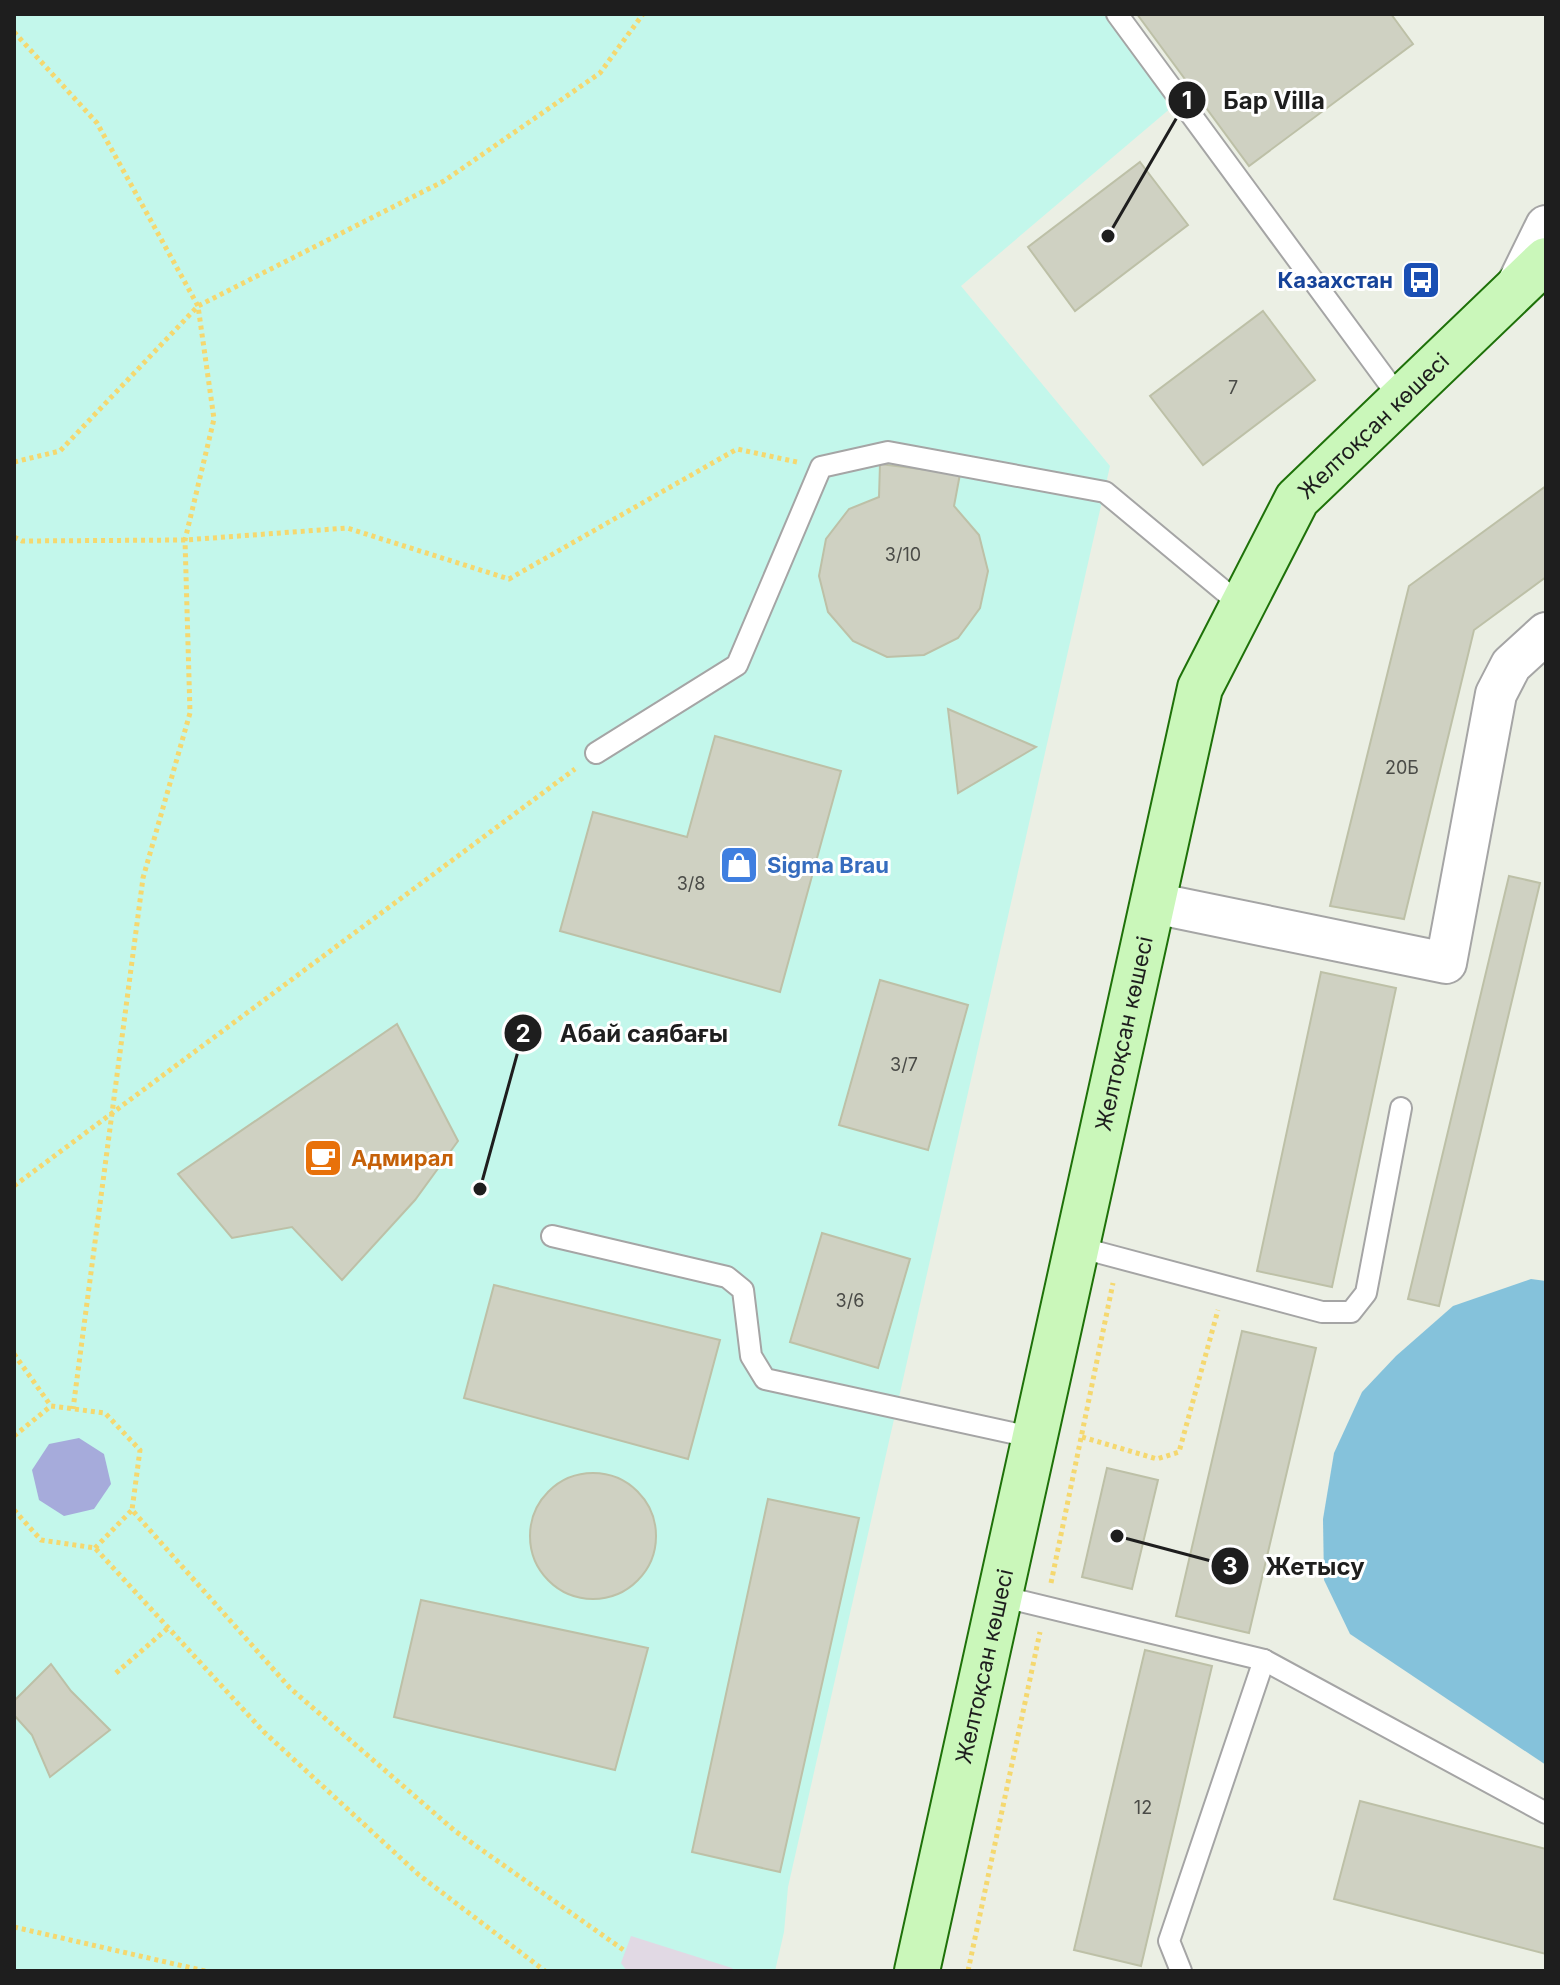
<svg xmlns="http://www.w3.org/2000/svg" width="1560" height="1985" viewBox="0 0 1560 1985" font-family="Inter,sans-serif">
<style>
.park{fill:#c3f7eb}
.pitch{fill:#85c2db}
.plaza{fill:#e1d9e4}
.water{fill:#a6abdb}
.building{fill:#cfd1c2;stroke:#bdc0a7;stroke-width:2}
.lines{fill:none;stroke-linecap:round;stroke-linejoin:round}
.lane-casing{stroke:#a5a5a5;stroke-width:24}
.street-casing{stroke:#a5a5a5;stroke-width:44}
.secondary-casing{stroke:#1e7109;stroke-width:48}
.path{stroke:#f5d86f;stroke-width:5;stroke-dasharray:4 4;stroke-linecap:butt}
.lane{stroke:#fff;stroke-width:20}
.street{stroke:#fff;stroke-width:40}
.secondary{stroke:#caf7ba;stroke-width:44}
.labels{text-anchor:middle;stroke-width:6;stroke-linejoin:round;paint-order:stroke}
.number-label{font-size:18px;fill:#4a4b47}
.transit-label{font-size:22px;font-weight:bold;fill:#164399;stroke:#fff;text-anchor:end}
.street-label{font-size:22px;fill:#1e1e1e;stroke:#fff}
.shop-label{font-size:22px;font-weight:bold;fill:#366cbe;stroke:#fff;text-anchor:start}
.food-label{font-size:22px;font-weight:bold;fill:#c56008;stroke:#fff;text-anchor:start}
.leader{fill:none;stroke:#1e1e1e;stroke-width:3}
.callout-dot{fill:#1e1e1e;stroke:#fff;stroke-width:3}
.mark-label{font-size:24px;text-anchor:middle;font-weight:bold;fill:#fff}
.callout-label{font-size:24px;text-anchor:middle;font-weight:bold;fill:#1e1e1e;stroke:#fff;stroke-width:6;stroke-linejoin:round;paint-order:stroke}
</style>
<rect width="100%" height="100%" fill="#ebefe4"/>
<polygon class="park" points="14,14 1116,14 1172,107 961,286 1110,466 788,1887 784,1932 775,1971 14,1971"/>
<polygon class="pitch" points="1531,1279 1546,1281 1546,1765 1350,1634 1324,1580 1323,1519 1334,1453 1362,1392 1396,1356 1453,1306"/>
<polygon class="plaza" points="631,1936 732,1968 735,1971 627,1971 621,1963"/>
<polygon class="water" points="79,1438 104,1454 111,1484 94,1509 64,1516 39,1500 32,1470 49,1444"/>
<g class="building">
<polygon points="1137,14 1391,14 1413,44 1249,166"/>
<polygon points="1140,162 1188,225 1075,311 1028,247"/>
<polygon points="1263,311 1315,380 1203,465 1150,396"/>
<polygon points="880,464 960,474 954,506 979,535 988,571 980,608 958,638 924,655 887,657 853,641 828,612 819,576 826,539 849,509 879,497"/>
<polygon points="1546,486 1546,577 1474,630 1404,919 1330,906 1409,586"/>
<polygon points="948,709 1036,747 958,793"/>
<polygon points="715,736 841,771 780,992 560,931 593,812 687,837"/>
<polygon points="1509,876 1540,883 1439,1306 1408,1299"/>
<polygon points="1321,972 1396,988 1332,1287 1257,1271"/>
<polygon points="880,980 968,1005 928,1150 839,1125"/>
<polygon points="397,1024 458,1141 415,1200 342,1280 292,1227 232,1238 178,1174"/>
<polygon points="822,1233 910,1259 878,1368 790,1342"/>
<polygon points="494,1285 720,1340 688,1459 464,1398"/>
<polygon points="1242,1331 1316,1348 1249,1633 1176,1616"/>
<polygon points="1107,1468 1158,1480 1132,1589 1082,1577"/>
<circle cx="593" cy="1536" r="63"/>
<polygon points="768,1499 859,1518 780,1872 692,1852"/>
<polygon points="421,1600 648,1648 615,1770 394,1717"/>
<polygon points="1145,1650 1212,1666 1141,1966 1074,1950"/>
<polygon points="51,1664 71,1691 110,1730 50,1777 32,1735 14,1715 14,1701"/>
<polygon points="1360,1801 1546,1849 1546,1954 1334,1899"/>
</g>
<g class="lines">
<g class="lane-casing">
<g id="lane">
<polyline points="1117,14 1401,400"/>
<polyline points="596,753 737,665 821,467 888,452 1105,492 1242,606"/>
<polyline points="552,1236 727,1277 743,1290 751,1356 765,1379 1035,1438"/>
<polyline points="1078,1247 1322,1312 1351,1312 1366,1293 1401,1108"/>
<polyline points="1000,1596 1264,1660 1169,1941 1181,1971"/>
<polyline points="1264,1660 1546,1813"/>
</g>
</g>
<g class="street-casing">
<g id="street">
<polyline points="1516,287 1546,226"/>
<polyline points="1154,903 1446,963 1496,694 1511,665 1546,633"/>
</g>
</g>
<g class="secondary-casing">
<g id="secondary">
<path id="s1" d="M 917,1971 L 1200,688 L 1297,499 L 1546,260"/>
</g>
</g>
<g class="path">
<polyline points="14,32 97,123 198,306 214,419 185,540 190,713 143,878 73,1409"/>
<polyline points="14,462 60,451 198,306 444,181 600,73 643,14"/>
<polyline points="14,537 22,541 185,540 347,528 509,579 737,449 797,462"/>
<polyline points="14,1186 575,769"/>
<polyline points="14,1354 51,1406 105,1413 140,1450 132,1510 290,1688 455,1831 625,1951"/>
<polyline points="14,1436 51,1406"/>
<polyline points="1082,1437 1157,1459 1179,1452 1218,1310"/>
<polyline points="14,1510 41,1540 95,1548 264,1732 419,1875 545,1971"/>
<polyline points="95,1548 132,1510"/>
<polyline points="1051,1583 1113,1283"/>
<polyline points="116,1673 168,1628"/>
<polyline points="14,1927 205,1971"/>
<polyline points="968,1971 1040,1632"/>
</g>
<use href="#lane" class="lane"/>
<use href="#street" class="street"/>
<use href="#secondary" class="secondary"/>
</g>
<defs>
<g id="bus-square" transform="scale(2)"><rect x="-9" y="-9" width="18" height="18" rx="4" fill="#1a4fb4" stroke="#fff"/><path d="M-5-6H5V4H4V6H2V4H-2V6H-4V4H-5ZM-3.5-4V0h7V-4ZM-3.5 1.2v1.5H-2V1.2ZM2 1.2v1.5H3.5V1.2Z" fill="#fff"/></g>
<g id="shop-square" transform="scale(2)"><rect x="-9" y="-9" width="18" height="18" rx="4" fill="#3f7fe0" stroke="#fff"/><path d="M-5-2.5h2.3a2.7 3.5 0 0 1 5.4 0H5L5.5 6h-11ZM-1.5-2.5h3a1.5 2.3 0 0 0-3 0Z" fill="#fff"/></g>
<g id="cafe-square" transform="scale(2)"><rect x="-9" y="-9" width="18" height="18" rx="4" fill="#e8710a" stroke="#fff"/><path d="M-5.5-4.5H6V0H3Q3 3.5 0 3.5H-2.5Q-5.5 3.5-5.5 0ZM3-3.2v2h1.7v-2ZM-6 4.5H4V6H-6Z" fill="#fff"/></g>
</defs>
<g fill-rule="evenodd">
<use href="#bus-square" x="1421" y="280"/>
<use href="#shop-square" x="739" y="865"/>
<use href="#cafe-square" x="323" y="1158"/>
</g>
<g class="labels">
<g class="number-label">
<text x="1233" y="394">7</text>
<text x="903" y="561">3/10</text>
<text x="1402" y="774">20Б</text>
<text x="691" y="890">3/8</text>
<text x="904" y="1071">3/7</text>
<text x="850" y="1307">3/6</text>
<text x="1143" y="1814">12</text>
</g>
<g class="transit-label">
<text x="1393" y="288">Казахстан</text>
</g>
<g class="street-label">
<text dy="8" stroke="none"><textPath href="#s1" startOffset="1632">Желтоқсан көшесі</textPath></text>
<text dy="8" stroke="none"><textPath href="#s1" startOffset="960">Желтоқсан көшесі</textPath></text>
<text dy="8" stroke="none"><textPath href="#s1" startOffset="312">Желтоқсан көшесі</textPath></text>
</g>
<g class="shop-label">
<text x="767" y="873">Sigma Brau</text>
</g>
<g class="food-label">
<text x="351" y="1166">Адмирал</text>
</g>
</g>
<path class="leader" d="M1108 236L1187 100M480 1189L523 1033M1117 1536L1230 1566"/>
<g class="callout-dot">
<circle cx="1108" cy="236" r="8"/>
<circle cx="480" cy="1189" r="8"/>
<circle cx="1117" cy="1536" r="8"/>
<circle cx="1187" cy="100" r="20"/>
<circle cx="523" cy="1033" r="20"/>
<circle cx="1230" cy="1566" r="20"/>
</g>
<g class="mark-label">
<text x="1187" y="109">1</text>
<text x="523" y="1042">2</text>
<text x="1230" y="1575">3</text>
</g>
<g class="callout-label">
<text x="1274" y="109">Бар Villa</text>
<text x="644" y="1042">Абай саябағы</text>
<text x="1315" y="1575">Жетысу</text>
</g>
<rect width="1560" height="1985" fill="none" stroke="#1e1e1e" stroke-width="32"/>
</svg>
